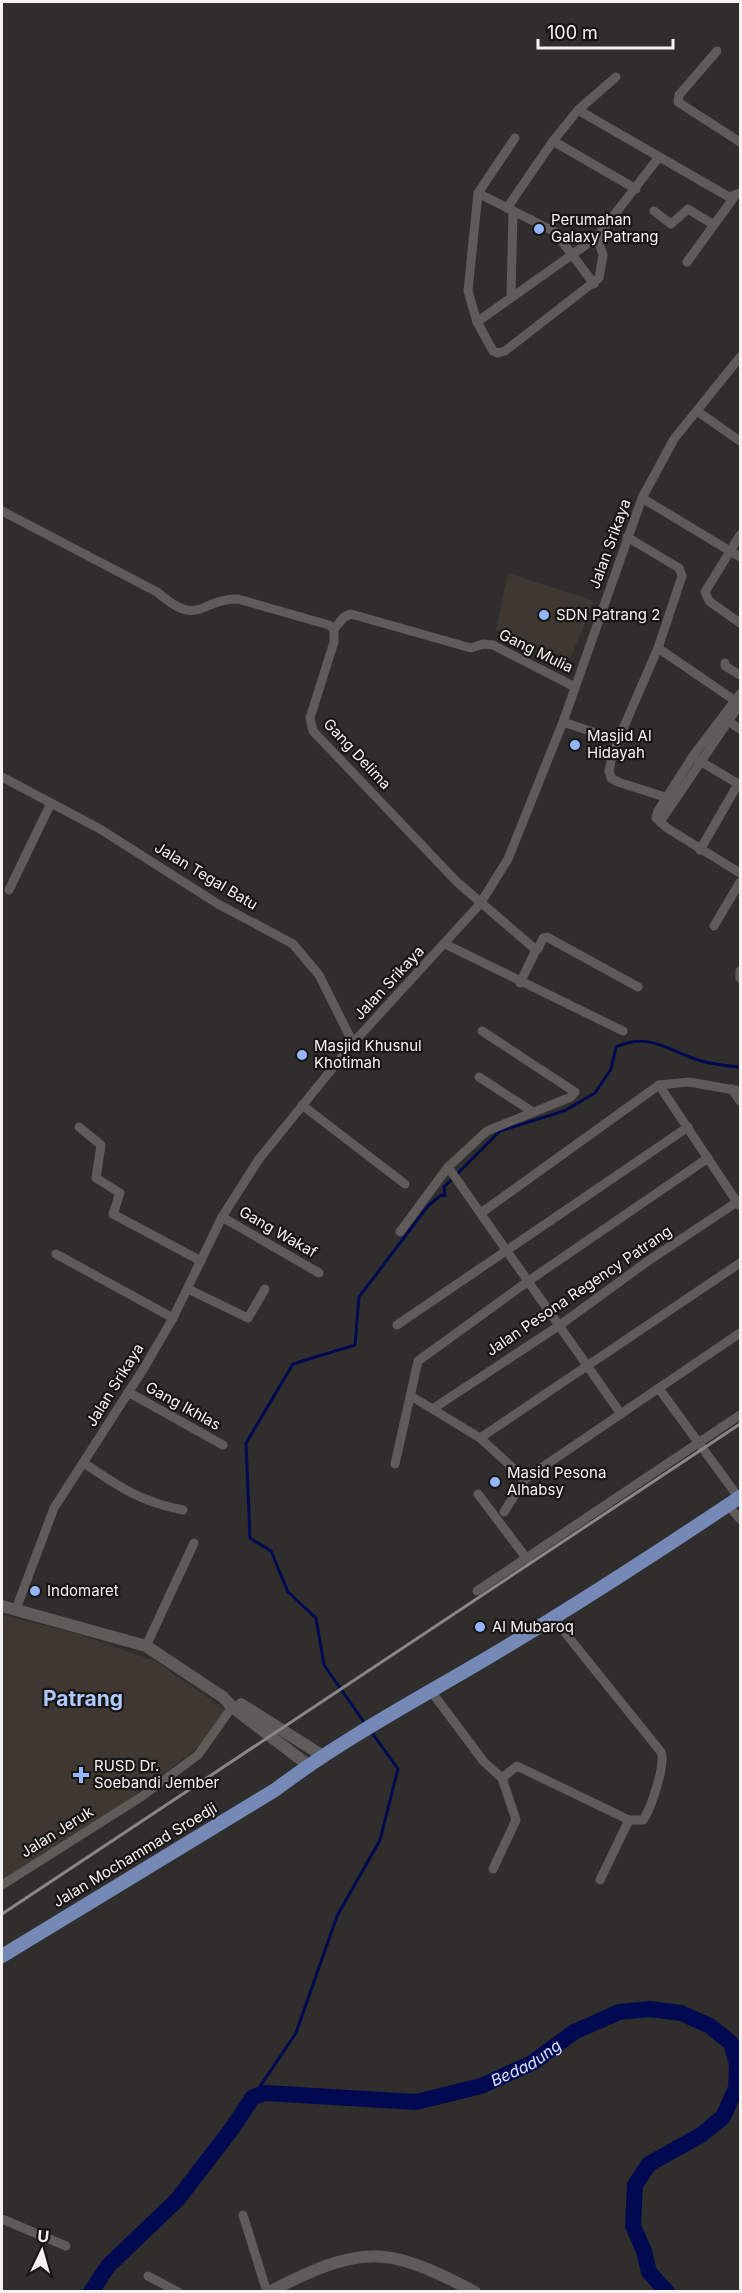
<svg xmlns="http://www.w3.org/2000/svg" width="742" height="2293" viewBox="0 0 742 2293" font-family="Inter,sans-serif">
<style>
.built{fill:#3f3731}
.lines{fill:none;stroke-linecap:round;stroke-linejoin:round}
.stream{stroke:#010a51;stroke-width:3}
.river{stroke:#010a51;stroke-width:16}
.minor{stroke:#5e5b59;stroke-width:9}
.secondary{stroke:#5e5b59;stroke-width:12}
.primary{stroke:#7489b6;stroke-width:14}
.rail{stroke:#8a8886;stroke-width:3}
.poi-dot{fill:#95b6fd;stroke:#171615;stroke-width:2}
.labels{text-anchor:middle;stroke-width:4.5;stroke-linejoin:round;paint-order:stroke}
.poi-label{font-size:15px;fill:#f5f3f2;stroke:#171615;text-anchor:start}
.street-label{font-size:15px;fill:#f5f3f2;stroke:#171615}
.water-label{font-size:16px;font-style:italic;fill:#d5e0f5;stroke:#171615}
.district-label{font-size:21px;font-weight:bold;fill:#b0c9fe;stroke:#171615}
</style>
<rect width="100%" height="100%" fill="#302e2c"/>
<g class="built">
<polygon points="508,573 594,601 570,659 496,630"/>
<polygon points="2,1615 78,1634 155,1661 226,1710 201,1745 120,1806 2,1882"/>
</g>
<g class="lines">
<g class="stream">
<path d="M 457,1174 L 500,1131 L 564,1111 L 595,1093 L 611,1069 L 616,1047 C 649,1032 667,1050 698,1060 C 711,1064 727,1066 740,1067"/>
<polyline points="366,1725 324,1665 316,1618 288,1592 271,1551 250,1538 246,1443 293,1364 355,1345 359,1297 428,1206 441,1195 445,1196 444,1187 452,1179"/>
<polyline points="253,2097 296,2033 337,1916 380,1840 398,1769 370,1730"/>
</g>
<path class="river" id="s1" d="M 91,2292 L 108,2266 L 177,2200 L 231,2130 L 253,2097 L 265,2093 L 416,2102 L 481,2086 L 532,2063 L 574,2032 L 619,2012 L 650,2009 L 681,2013 L 710,2026 L 731,2043 L 737,2064 L 736,2088 L 723,2117 L 701,2135 L 649,2164 L 635,2185 L 633,2226 L 644,2251 L 649,2272 L 667,2292"/>
<g class="minor">
<polyline points="717,51 679,95 678,102 740,142"/>
<polyline points="616,77 578,110 729,197 740,193"/>
<polyline points="553,141 636,189"/>
<polyline points="478,193 555,232 594,284"/>
<polyline points="507,208 553,141 578,110"/>
<polyline points="654,211 671,224 688,209 714,225"/>
<polyline points="597,237 603,255 599,278 505,351 498,353 493,351 477,322 597,237 659,157"/>
<polyline points="687,262 735,196"/>
<polyline points="511,296 513,211"/>
<polyline points="477,322 468,291 478,193 515,138"/>
<polyline points="697,411 740,441"/>
<polyline points="642,498 740,557"/>
<path d="M 2,511 L 157,592 C 200,629 198,599 238,599 L 329,625 L 334,629 L 334,642 L 310,718 L 313,731 L 457,882 L 535,949 L 538,949 L 543,938 L 547,937 L 638,987"/>
<polyline points="740,535 705,592 709,601 740,623"/>
<polyline points="627,537 679,568 682,576 658,648 613,752 609,771 611,778 618,782 668,798"/>
<polyline points="334,629 344,617 351,614 471,648 483,644 493,645 575,687"/>
<polyline points="658,648 740,704 660,822"/>
<polyline points="725,663 725,666 740,675"/>
<polyline points="740,694 693,756 658,811 656,818 667,828 740,873"/>
<polyline points="725,719 740,729"/>
<polyline points="563,722 617,740"/>
<polyline points="695,758 740,785"/>
<polyline points="2,777 100,829 218,904 293,944 319,975 353,1043"/>
<polyline points="700,850 738,784"/>
<polyline points="9,890 51,803"/>
<polyline points="714,926 740,882"/>
<polyline points="445,944 623,1031"/>
<polyline points="740,971 740,978"/>
<polyline points="520,983 536,950"/>
<polyline points="479,1077 533,1112"/>
<polyline points="659,1085 689,1082 740,1091"/>
<polyline points="732,1089 740,1101"/>
<polyline points="302,1105 405,1184"/>
<polyline points="79,1127 101,1145 96,1178 120,1193 113,1214 201,1261"/>
<polyline points="448,1167 621,1414"/>
<polyline points="481,1213 659,1085 739,1205"/>
<polyline points="222,1217 319,1273"/>
<polyline points="400,1232 448,1167 487,1131 571,1097 575,1092 482,1031"/>
<polyline points="56,1254 173,1318"/>
<polyline points="188,1289 248,1318 265,1289"/>
<polyline points="397,1325 688,1127"/>
<polyline points="660,1390 739,1498"/>
<polyline points="128,1392 223,1445"/>
<polyline points="411,1396 480,1438 525,1479"/>
<polyline points="434,1408 560,1325 648,1261 740,1200"/>
<polyline points="480,1438 740,1263"/>
<path d="M 84,1463 C 119,1487 141,1502 183,1510"/>
<polyline points="395,1464 418,1361 527,1282 708,1158"/>
<polyline points="478,1494 527,1559"/>
<polyline points="728,1505 740,1519"/>
<polyline points="504,1512 525,1479 740,1333"/>
<polyline points="477,1591 740,1415"/>
<polyline points="16,1609 54,1508 144,1368 173,1318 222,1217 259,1159 353,1043 480,904 508,859 563,722 642,498 674,439 740,357"/>
<polyline points="146,1646 194,1543"/>
<polyline points="431,1691 484,1762 502,1778 516,1820 493,1869"/>
<path d="M 502,1778 L 517,1766 L 629,1820 L 643,1820 C 651,1809 666,1764 661,1752 L 554,1619"/>
<polyline points="600,1880 629,1820"/>
<polyline points="2,1885 141,1797 198,1755 232,1707"/>
<polyline points="243,2215 267,2292"/>
<polyline points="2,2219 66,2246"/>
<polyline points="148,2276 178,2292"/>
</g>
<g class="secondary">
<polyline points="2,1606 146,1646 223,1697 232,1707 308,1765"/>
<polyline points="241,1704 323,1756"/>
<path d="M 269,2292 C 361,2245 384,2244 475,2292"/>
</g>
<path class="primary" d="M 2,1956 L 275,1790 C 345,1737 424,1696 499,1651 C 581,1602 661,1550 740,1497"/>
<polyline class="rail" points="2,1914 740,1424"/>
</g>
<g class="poi-dot">
<circle cx="539" cy="229" r="6"/>
<circle cx="544" cy="615" r="6"/>
<circle cx="575" cy="745" r="6"/>
<circle cx="302" cy="1055" r="6"/>
<circle cx="495" cy="1482" r="6"/>
<circle cx="35" cy="1591" r="6"/>
<circle cx="480" cy="1627" r="6"/>
<path d="M78 1766h6v6h6v6h-6v6h-6v-6h-6v-6h6z"/>
</g>
<g class="labels">
<g class="poi-label">
<text x="551" y="225">Perumahan<tspan x="551" dy="17">Galaxy Patrang</tspan></text>
<text x="556" y="620">SDN Patrang 2</text>
<text x="587" y="741">Masjid Al<tspan x="587" dy="17">Hidayah</tspan></text>
<text x="314" y="1051">Masjid Khusnul<tspan x="314" dy="17">Khotimah</tspan></text>
<text x="507" y="1478">Masid Pesona<tspan x="507" dy="17">Alhabsy</tspan></text>
<text x="47" y="1596">Indomaret</text>
<text x="492" y="1632">Al Mubaroq</text>
<text x="94" y="1771">RUSD Dr.<tspan x="94" dy="17">Soebandi Jember</tspan></text>
</g>
<g class="street-label">
<text transform="translate(610 544) rotate(-70)" y="5">Jalan Srikaya</text>
<text transform="translate(536 651) rotate(26)" y="5">Gang Mulia</text>
<text transform="translate(357 754) rotate(47)" y="5">Gang Delima</text>
<text transform="translate(206 876) rotate(31)" y="5">Jalan Tegal Batu</text>
<text transform="translate(389 983) rotate(-47)" y="5">Jalan Srikaya</text>
<text transform="translate(278 1232) rotate(30)" y="5">Gang Wakaf</text>
<text transform="translate(579 1291) rotate(-34)" y="5">Jalan Pesona Regency Patrang</text>
<text transform="translate(115 1385) rotate(-58)" y="5">Jalan Srikaya</text>
<text transform="translate(183 1406) rotate(29)" y="5">Gang Ikhlas</text>
<text transform="translate(57 1832) rotate(-32)" y="5">Jalan Jeruk</text>
<text transform="translate(135 1855) rotate(-31)" y="5">Jalan Mochammad Sroedji</text>
</g>
<g class="water-label">
<text dy="6" stroke="none"><textPath href="#s1" startOffset="536">Bedadung</textPath></text>
</g>
<g class="district-label">
<text x="83" y="1706">Patrang</text>
</g>
</g>
<rect width="742" height="2293" fill="none" stroke="#f5f3f2" stroke-width="6"/>
<g transform="translate(42 2251) rotate(5)" stroke="#171615" stroke-width="4.5" paint-order="stroke">
<path d="M0-4.5L10 22L0 15L-10 22Z" fill="#f5f3f2"/>
<text y="-9" font-size="16" font-weight="bold" text-anchor="middle" fill="#f5f3f2">U</text>
</g>
<path d="M538 39v9h135v-9" fill="none" stroke="#f5f3f2" stroke-width="3"/>
<text x="547" y="39" font-size="18" fill="#f5f3f2" stroke="#171615" stroke-width="4.5" paint-order="stroke">100 m</text>
</svg>
